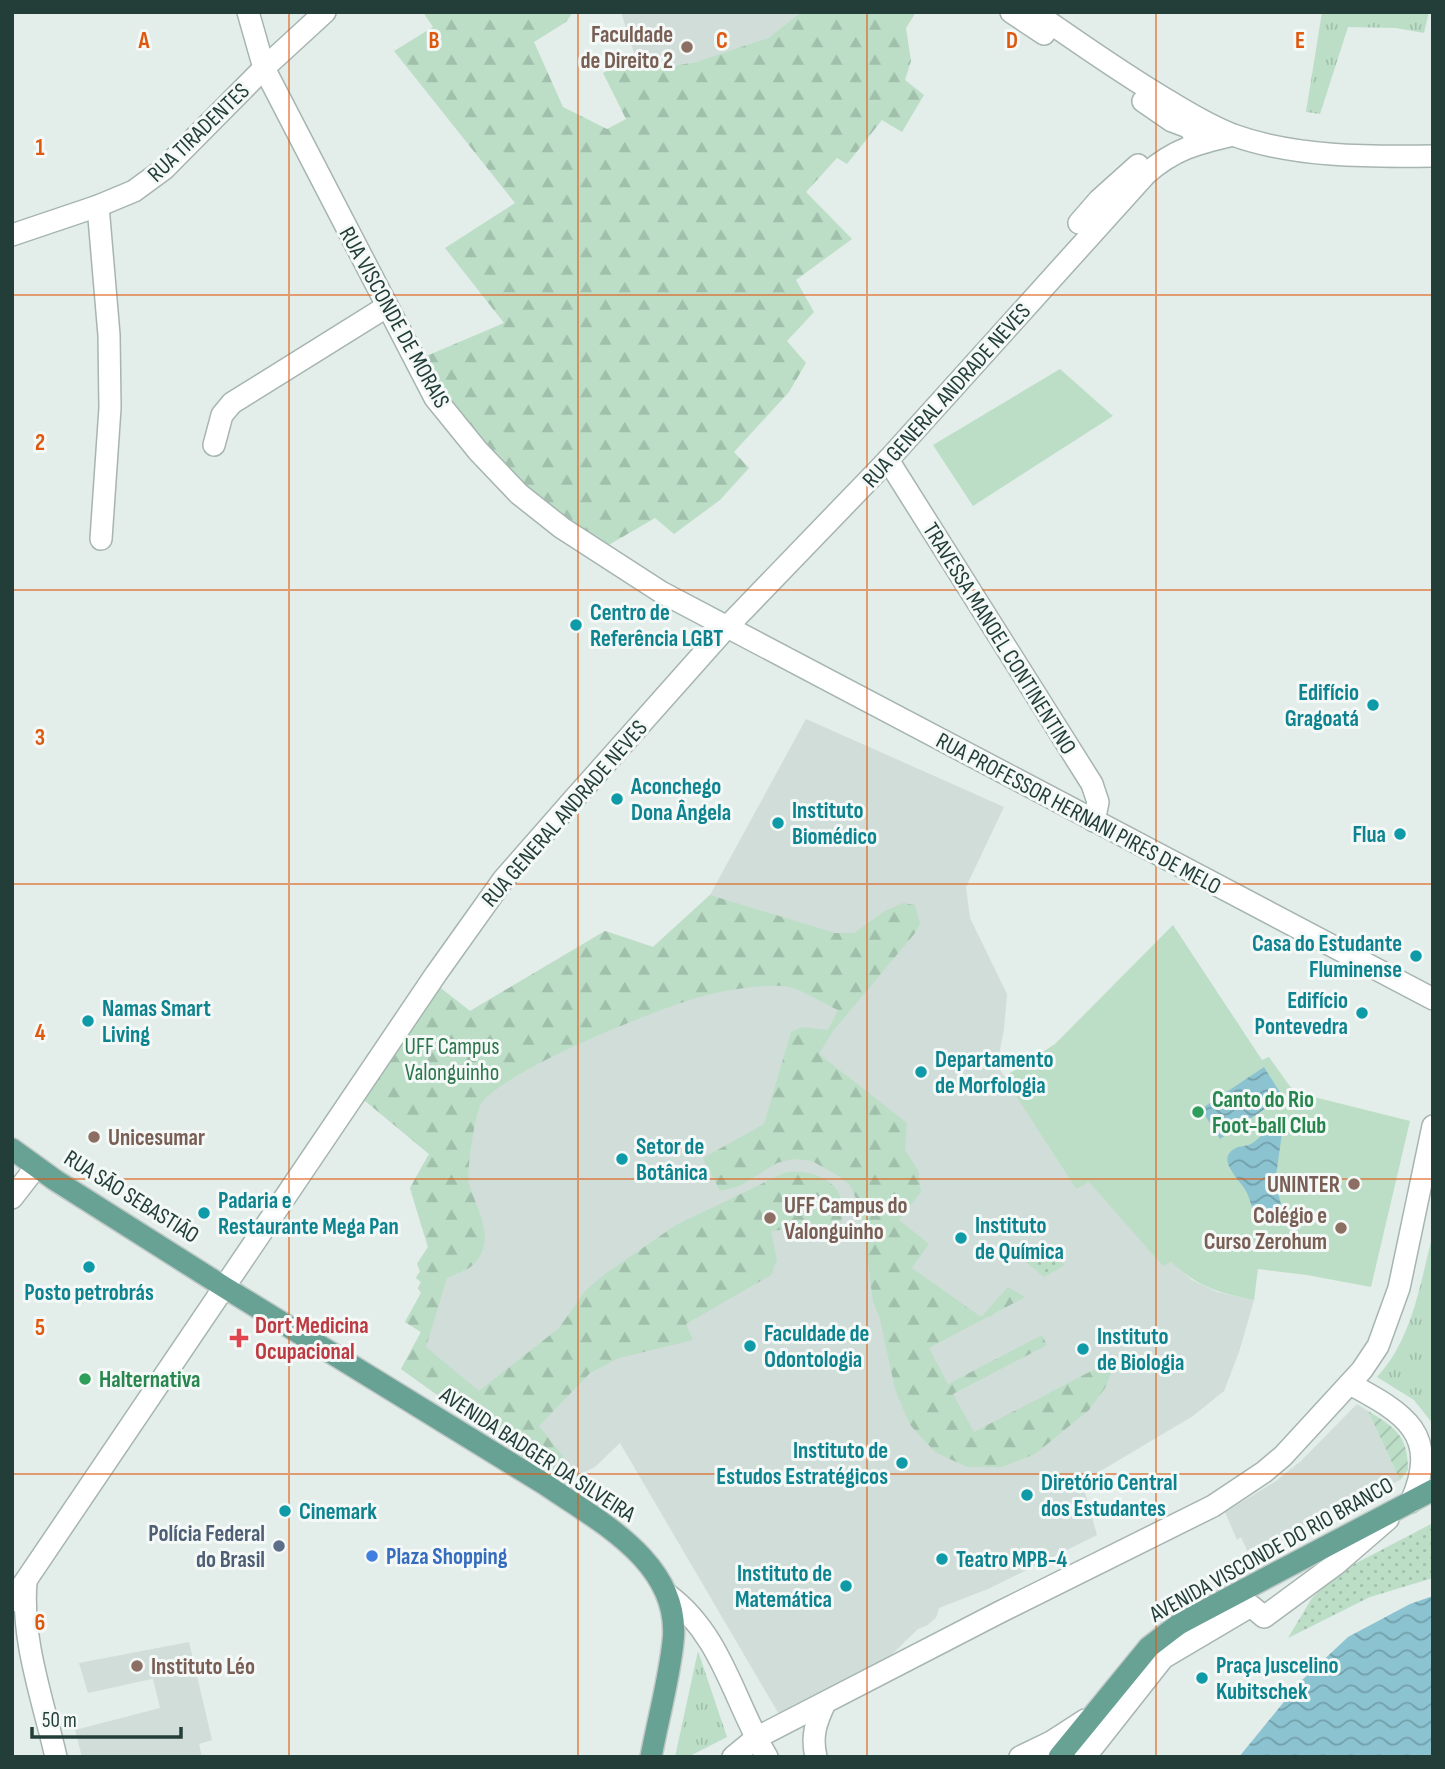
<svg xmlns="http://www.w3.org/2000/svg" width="1445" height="1769" viewBox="0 0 1445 1769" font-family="'Sofia Sans Condensed',sans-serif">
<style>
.built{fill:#d1ddd8}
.grass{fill:url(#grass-dots)}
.forest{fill:url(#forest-firs)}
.park{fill:url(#park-tufts)}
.garden{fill:url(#garden-furrows)}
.pitch{fill:#bcdec7}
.water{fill:url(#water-waves)}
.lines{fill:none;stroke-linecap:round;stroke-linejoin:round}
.minor-casing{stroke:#a6b5b0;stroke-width:24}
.major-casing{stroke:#c1c9c7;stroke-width:24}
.minor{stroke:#fff;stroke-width:21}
.major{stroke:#68a295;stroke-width:21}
.grid{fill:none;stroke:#de580e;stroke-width:2;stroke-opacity:0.55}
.education-dot{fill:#8d6e63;stroke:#f4f9f7;stroke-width:2.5}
.culture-dot{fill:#0f9aa8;stroke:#f4f9f7;stroke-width:2.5}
.leisure-dot{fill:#2e9e5b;stroke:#f4f9f7;stroke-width:2.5}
.health-dot{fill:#e0444e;stroke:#f4f9f7;stroke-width:2.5}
.service-dot{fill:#5c6f8a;stroke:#f4f9f7;stroke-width:2.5}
.shop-dot{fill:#3f7fe0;stroke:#f4f9f7;stroke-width:2.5}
.labels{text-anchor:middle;stroke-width:6;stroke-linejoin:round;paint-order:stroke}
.education-label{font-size:23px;font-weight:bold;fill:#785e54;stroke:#f4f9f7;text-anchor:end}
.street-label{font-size:23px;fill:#233e38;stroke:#f4f9f7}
.culture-label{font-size:23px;font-weight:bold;fill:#0d838f;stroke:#f4f9f7;text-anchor:start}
.park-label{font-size:23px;fill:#2d754c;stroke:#f4f9f7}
.leisure-label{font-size:23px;font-weight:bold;fill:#27864d;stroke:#f4f9f7;text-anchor:start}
.health-label{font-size:23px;font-weight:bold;fill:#be3a42;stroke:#f4f9f7;text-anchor:start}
.service-label{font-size:23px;font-weight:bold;fill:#4e5e75;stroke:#f4f9f7;text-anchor:end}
.shop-label{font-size:23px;font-weight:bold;fill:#366cbe;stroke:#f4f9f7;text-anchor:start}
.grid-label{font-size:23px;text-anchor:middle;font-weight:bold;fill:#de580e;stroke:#f4f9f7;stroke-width:6;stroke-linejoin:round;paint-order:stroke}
</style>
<defs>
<pattern id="grass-dots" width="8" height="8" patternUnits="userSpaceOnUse" patternTransform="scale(1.75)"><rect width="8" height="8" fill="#bcdec7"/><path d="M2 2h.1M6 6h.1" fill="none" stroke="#a1c0ac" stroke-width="1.8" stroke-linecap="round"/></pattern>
<pattern id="forest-firs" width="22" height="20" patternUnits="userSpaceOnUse" patternTransform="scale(1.75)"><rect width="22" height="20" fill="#bcdec7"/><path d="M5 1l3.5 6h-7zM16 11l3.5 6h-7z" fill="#a1c0ac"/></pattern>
<pattern id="park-tufts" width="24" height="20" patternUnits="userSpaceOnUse" patternTransform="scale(1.75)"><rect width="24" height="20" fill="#bcdec7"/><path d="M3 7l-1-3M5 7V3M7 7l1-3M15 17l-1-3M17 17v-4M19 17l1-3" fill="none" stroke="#a1c0ac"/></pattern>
<pattern id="garden-furrows" width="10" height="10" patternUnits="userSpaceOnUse" patternTransform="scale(1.75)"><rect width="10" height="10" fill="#bcdec7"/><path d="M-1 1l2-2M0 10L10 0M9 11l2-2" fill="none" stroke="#a1c0ac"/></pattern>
<pattern id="water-waves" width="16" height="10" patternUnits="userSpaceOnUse" patternTransform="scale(1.75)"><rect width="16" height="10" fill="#8cc3d1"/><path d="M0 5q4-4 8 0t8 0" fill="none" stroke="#72a0ab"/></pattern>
</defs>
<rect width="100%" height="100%" fill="#e3ede9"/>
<g class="built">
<polygon points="621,12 801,12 768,38 700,61 648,70 635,56"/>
<polygon points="806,719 1004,807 966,887 970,918 1007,994 1004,1029 997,1065 1076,1189 1089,1181 1163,1265 1171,1262 1192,1280 1217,1292 1254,1300 1239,1352 1224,1391 1193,1416 1082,1482 1097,1535 988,1589 939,1608 936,1618 926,1626 918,1629 888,1658 780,1716 620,1443 595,1467 573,1478 552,1477 401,1369 421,1332 405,1322 421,1293 418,1288 421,1282 416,1278 420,1271 417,1264 428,1247 410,1188 429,1154 364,1100 438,986 470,1011 605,931 653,947 710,895"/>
<polygon points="1357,1404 1368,1411 1400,1480 1250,1557 1241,1537 1237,1540 1225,1512 1276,1481 1301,1461"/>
<polygon points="189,1642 212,1740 199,1744 202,1757 82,1757 75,1730 160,1708 153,1679 156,1678 88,1693 79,1663"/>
</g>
<g class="grass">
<polygon points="1040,1245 1065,1265 1044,1277 1026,1262"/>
<polygon points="1433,1523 1433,1578 1370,1597 1288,1638 1312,1598 1343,1570"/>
</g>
<g class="forest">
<polygon points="423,12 573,12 566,22 534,42 563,107 607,129 626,119 603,73 635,56 648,70 696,62 768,38 801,12 916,12 906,28 911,61 905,80 924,95 902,132 882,120 847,164 837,158 806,192 852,239 796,280 814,312 787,341 806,363 789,392 734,452 749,468 720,500 674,534 655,518 607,546 523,503 464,451 424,357 504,323 445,248 515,203 394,51 433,27"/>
<path d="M 710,895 L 835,933 L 854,933 L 885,911 L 903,903 L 915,905 L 920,923 L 915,933 L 833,1031 L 819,1054 L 907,1123 L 905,1150 L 918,1170 L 921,1192 L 899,1220 L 929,1244 L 912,1268 L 981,1317 L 1008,1287 L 1025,1297 L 929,1348 L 948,1384 L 1042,1335 L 1047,1345 L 953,1394 L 974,1432 L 1118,1357 L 1105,1388 L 1089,1410 L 1035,1454 L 1002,1467 L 967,1467 L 935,1452 L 911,1426 L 902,1407 L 895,1389 L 880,1319 L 873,1302 L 861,1210 L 850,1185 L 837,1175 L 812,1161 L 794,1159 L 777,1163 L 740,1186 L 720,1191 L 703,1158 L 764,1124 L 791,1032 L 802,1027 L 828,1030 L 838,1010 C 823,1003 805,991 789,987 C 771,983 734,989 715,993 C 671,1002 503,1070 481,1104 C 475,1114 466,1172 469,1183 C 476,1209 497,1238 475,1263 C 469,1270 455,1274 447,1278 L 426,1347 L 479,1391 L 559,1328 L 586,1290 L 605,1274 L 676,1225 L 784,1173 C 807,1168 840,1178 843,1206 C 843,1211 842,1218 841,1223 L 771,1231 L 777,1260 L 771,1275 L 686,1324 L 693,1340 L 619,1358 L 590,1373 L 539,1426 L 562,1455 L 573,1478 L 552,1477 L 401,1369 L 421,1332 L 405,1322 L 421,1293 L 418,1288 L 421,1282 L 416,1278 L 420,1271 L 417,1264 L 428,1247 L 410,1188 L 429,1154 L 364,1100 L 438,986 L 470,1011 L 605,931 L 653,947 Z"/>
</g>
<g class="park">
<polygon points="1322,12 1429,12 1424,33 1396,28 1348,27 1320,114 1306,112"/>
<path d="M 1433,1234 L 1433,1424 L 1414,1400 L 1377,1377 C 1413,1338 1420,1283 1433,1234 Z"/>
<polygon points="698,1651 727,1737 688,1757 675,1757"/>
</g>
<path class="garden" d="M 1368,1411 C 1395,1427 1408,1436 1408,1470 L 1400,1480 Z"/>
<g class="pitch">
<polygon points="1060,369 1113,416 973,506 933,445"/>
<path d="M 1173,925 L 1262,1060 L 1269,1057 L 1294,1092 L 1410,1121 L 1371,1287 L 1307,1275 L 1258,1269 L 1254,1300 C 1217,1292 1200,1288 1171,1262 L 1163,1266 L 1089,1182 L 1076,1189 L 1004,1077 L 1055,1044 Z"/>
</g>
<g class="water">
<polygon points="1264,1067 1283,1097 1220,1139 1201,1109"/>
<path d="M 1277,1127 L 1282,1133 L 1275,1183 L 1283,1211 L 1279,1216 L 1263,1222 C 1252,1214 1252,1204 1247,1193 C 1241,1180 1212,1158 1238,1147 C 1242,1146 1246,1146 1249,1145 C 1261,1139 1263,1130 1277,1127 Z"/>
<polygon points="1433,1596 1433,1757 1239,1757 1300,1682 1348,1637 1410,1604"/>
</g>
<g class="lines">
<g class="minor-casing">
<g id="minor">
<polyline points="248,12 264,68 435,398 478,451 519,494 562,528 661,592 1433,999"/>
<polyline points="1011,12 1044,34"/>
<path d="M 1034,12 C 1078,42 1121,73 1167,100 C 1188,113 1210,126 1233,135 C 1294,157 1368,157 1433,156"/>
<polyline points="1143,101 1172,121 1196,130 1192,132"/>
<polyline points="98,206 109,335 110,408 101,539"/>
<polyline points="1079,223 1099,200 1138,165"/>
<polyline points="12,235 98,206 134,191 164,169 264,68 325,12"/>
<polyline points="214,445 222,415 232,403 386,307"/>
<polyline points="888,460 1092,784 1098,802 1094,821"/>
<polyline points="12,1198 36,1167"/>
<path d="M 1350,1384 C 1404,1413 1441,1434 1411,1502"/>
<path d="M 26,1582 C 21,1640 43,1700 56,1757"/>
<path d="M 668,1595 C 722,1635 734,1702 767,1757"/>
<path d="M 12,1601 L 436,974 L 503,880 L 574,799 L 726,628 L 888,460 L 1146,174 C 1174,149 1198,143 1233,135"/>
<polyline points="733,1757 756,1738 1000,1612 1213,1506 1264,1472 1283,1456 1362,1370 1378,1346 1399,1288 1433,1126"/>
<path d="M 816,1757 C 811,1736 816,1722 825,1703"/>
<polyline points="1020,1757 1051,1742 1085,1720"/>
<polyline points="1085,1757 1163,1658 1251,1606 1264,1617 1336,1564 1388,1519"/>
</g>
</g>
<g class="major-casing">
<g id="major">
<path d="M 12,1149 L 55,1180 L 224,1287 L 546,1485 C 600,1522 682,1564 673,1642 C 669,1680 658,1719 651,1757"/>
<polyline points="1059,1757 1149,1647 1179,1624 1433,1490"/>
</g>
</g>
<use href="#minor" class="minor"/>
<use href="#major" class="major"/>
</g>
<path class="grid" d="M 289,12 L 289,1757M 578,12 L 578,1757M 867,12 L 867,1757M 1156,12 L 1156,1757M 12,295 L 1433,295M 12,590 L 1433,590M 12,884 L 1433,884M 12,1179 L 1433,1179M 12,1474 L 1433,1474"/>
<g class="education-dot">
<circle cx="687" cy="47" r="7"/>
<circle cx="94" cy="1137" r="7"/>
<circle cx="1354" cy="1184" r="7"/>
<circle cx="770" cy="1218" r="7"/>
<circle cx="1341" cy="1228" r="7"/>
<circle cx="137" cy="1666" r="7"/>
</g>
<g class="culture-dot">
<circle cx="576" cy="625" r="7"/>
<circle cx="1373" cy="705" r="7"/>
<circle cx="617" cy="799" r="7"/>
<circle cx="778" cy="823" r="7"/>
<circle cx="1400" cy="834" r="7"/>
<circle cx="1416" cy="956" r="7"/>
<circle cx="1362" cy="1013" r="7"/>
<circle cx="88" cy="1021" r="7"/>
<circle cx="921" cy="1072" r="7"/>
<circle cx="622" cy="1159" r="7"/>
<circle cx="204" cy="1213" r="7"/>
<circle cx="961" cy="1238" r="7"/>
<circle cx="89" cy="1267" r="7"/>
<circle cx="750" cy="1346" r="7"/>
<circle cx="1083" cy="1349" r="7"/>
<circle cx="902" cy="1463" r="7"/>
<circle cx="1027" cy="1495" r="7"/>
<circle cx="285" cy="1511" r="7"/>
<circle cx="942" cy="1559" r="7"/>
<circle cx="846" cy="1586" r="7"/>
<circle cx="1202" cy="1678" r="7"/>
</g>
<g class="leisure-dot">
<circle cx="1198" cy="1112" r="7"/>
<circle cx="85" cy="1379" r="7"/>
</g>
<path class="health-dot" d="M235.5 1327.5h7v7h7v7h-7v7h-7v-7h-7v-7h7z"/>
<circle class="service-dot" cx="279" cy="1546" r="7"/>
<circle class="shop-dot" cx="372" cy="1556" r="7"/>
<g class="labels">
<g class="education-label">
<text x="673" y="42">Faculdade<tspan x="673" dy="26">de Direito 2</tspan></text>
<text x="108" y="1145" text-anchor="start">Unicesumar</text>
<text x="1340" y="1192">UNINTER</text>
<text x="784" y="1213" text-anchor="start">UFF Campus do<tspan x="784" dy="26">Valonguinho</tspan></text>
<text x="1327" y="1223">Colégio e<tspan x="1327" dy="26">Curso Zerohum</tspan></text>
<text x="151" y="1674" text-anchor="start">Instituto Léo</text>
</g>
<g class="street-label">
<text transform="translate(198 132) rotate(-44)" y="8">RUA TIRADENTES</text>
<text transform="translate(395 317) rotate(61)" y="8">RUA VISCONDE DE MORAIS</text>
<text transform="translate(946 395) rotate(-48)" y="8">RUA GENERAL ANDRADE NEVES</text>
<text transform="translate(1000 638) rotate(58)" y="8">TRAVESSA MANOEL CONTINENTINO</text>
<text transform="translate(564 813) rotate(-49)" y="8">RUA GENERAL ANDRADE NEVES</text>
<text transform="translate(1079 813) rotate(28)" y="8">RUA PROFESSOR HERNANI PIRES DE MELO</text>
<text transform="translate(132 1196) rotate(32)" y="8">RUA SÃO SEBASTIÃO</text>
<text transform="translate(538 1454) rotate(33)" y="8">AVENIDA BADGER DA SILVEIRA</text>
<text transform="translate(1271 1549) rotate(-29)" y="8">AVENIDA VISCONDE DO RIO BRANCO</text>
</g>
<g class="culture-label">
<text x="590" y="620">Centro de<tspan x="590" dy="26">Referência LGBT</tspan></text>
<text x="1359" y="700" text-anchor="end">Edifício<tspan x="1359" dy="26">Gragoatá</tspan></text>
<text x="631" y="794">Aconchego<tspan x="631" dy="26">Dona Ângela</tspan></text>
<text x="792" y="818">Instituto<tspan x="792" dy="26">Biomédico</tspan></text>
<text x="1386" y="842" text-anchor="end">Flua</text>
<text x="1402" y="951" text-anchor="end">Casa do Estudante<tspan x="1402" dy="26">Fluminense</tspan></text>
<text x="1348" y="1008" text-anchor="end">Edifício<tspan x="1348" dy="26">Pontevedra</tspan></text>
<text x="102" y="1016">Namas Smart<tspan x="102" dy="26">Living</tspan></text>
<text x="935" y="1067">Departamento<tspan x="935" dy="26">de Morfologia</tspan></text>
<text x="636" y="1154">Setor de<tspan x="636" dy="26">Botânica</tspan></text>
<text x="218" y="1208">Padaria e<tspan x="218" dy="26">Restaurante Mega Pan</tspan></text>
<text x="975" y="1233">Instituto<tspan x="975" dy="26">de Química</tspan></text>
<text x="89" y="1300" text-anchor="middle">Posto petrobrás</text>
<text x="764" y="1341">Faculdade de<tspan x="764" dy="26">Odontologia</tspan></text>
<text x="1097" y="1344">Instituto<tspan x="1097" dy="26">de Biologia</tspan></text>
<text x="888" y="1458" text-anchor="end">Instituto de<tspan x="888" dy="26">Estudos Estratégicos</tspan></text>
<text x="1041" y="1490">Diretório Central<tspan x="1041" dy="26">dos Estudantes</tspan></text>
<text x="299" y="1519">Cinemark</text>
<text x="956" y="1567">Teatro MPB-4</text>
<text x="832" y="1581" text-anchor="end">Instituto de<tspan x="832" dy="26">Matemática</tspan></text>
<text x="1216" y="1673">Praça Juscelino<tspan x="1216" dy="26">Kubitschek</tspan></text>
</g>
<g class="park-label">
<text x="452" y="1054">UFF Campus<tspan x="452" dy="26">Valonguinho</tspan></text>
</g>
<g class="leisure-label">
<text x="1212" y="1107">Canto do Rio<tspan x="1212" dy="26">Foot-ball Club</tspan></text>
<text x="99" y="1387">Halternativa</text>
</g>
<g class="health-label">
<text x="255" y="1333">Dort Medicina<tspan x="255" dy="26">Ocupacional</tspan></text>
</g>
<g class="service-label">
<text x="265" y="1541">Polícia Federal<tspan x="265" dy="26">do Brasil</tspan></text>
</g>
<g class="shop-label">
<text x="386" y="1564">Plaza Shopping</text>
</g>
</g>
<g class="grid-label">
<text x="144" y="48">A</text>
<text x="434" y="48">B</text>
<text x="722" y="48">C</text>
<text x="1012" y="48">D</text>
<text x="1300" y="48">E</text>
<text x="40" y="155">1</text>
<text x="40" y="450">2</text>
<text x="40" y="745">3</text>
<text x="40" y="1040">4</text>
<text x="40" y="1335">5</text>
<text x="40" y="1630">6</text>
</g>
<rect width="1445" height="1769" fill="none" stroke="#233e38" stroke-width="28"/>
<path d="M32 1727v10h149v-10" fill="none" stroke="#233e38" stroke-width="3.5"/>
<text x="42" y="1727" font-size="21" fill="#233e38" stroke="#f4f9f7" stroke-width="5" paint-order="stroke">50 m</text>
</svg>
